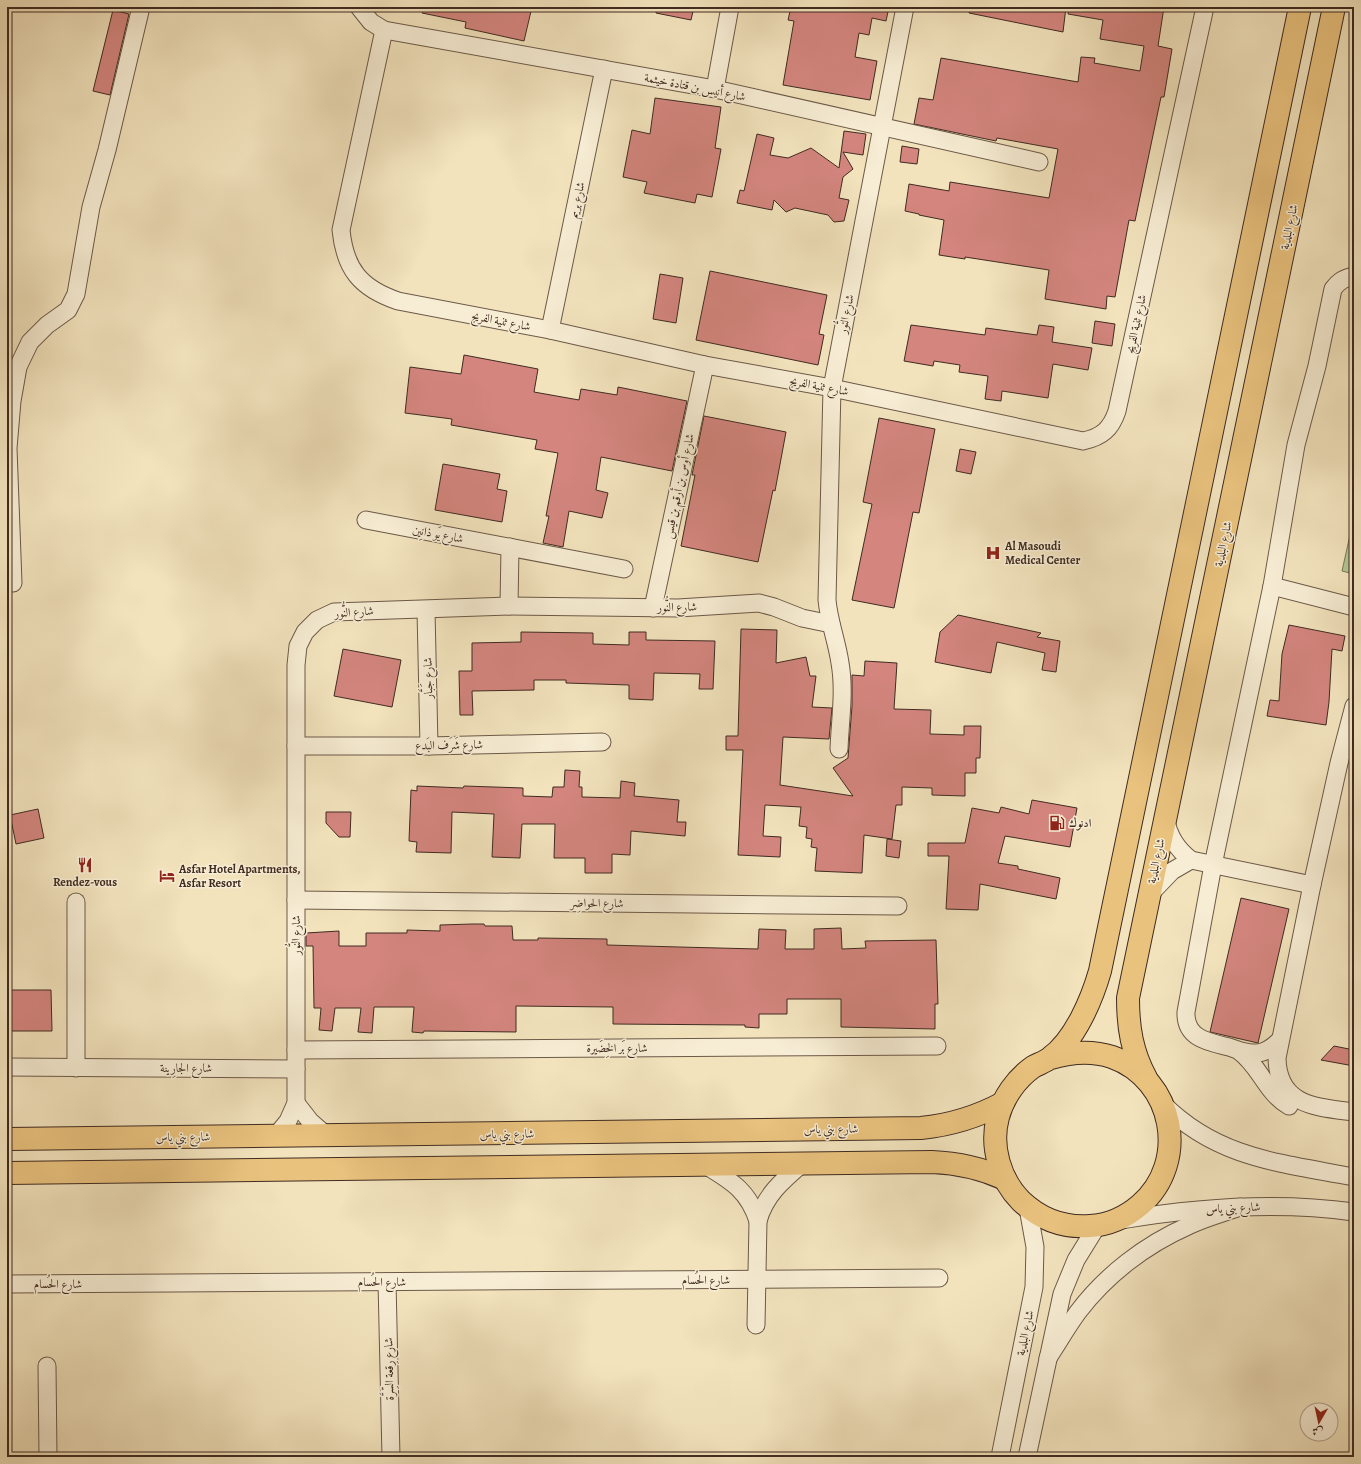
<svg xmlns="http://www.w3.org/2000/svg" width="1361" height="1464" viewBox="0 0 1361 1464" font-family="Alegreya,Amiri,serif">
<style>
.green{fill:#b4c596;stroke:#7a785c}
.building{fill:#d3857e;stroke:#402b21}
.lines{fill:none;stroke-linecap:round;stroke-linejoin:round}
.minor-casing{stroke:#6c5948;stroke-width:19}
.primary-casing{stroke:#402b21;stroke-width:24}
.minor{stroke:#f7edd4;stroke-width:17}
.primary{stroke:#e9c27e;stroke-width:22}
.labels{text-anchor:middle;stroke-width:3;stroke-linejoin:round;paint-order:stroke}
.street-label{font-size:12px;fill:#402b21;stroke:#f7edd4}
.poi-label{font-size:12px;font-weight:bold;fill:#402b21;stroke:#f7edd4;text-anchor:start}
</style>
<rect width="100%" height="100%" fill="#f2e3bd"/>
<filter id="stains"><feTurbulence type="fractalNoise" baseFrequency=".005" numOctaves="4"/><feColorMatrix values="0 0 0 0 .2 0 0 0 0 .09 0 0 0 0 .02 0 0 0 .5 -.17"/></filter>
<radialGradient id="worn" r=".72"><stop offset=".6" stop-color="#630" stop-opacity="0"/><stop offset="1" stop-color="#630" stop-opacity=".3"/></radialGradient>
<polygon class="green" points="1354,517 1354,574 1342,571"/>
<g class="building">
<polygon points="423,7 532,7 524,41 465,28 466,22 422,13"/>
<polygon points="656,7 694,7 691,20 656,13"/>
<polygon points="791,7 889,7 886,21 872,18 869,35 859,33 855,57 877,61 870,100 783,85 794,21 788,20"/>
<polygon points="970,7 1066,7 1063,32 969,13"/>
<polygon points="1069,7 1164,7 1158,46 1172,49 1164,97 1161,97 1135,221 1129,220 1115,297 1107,296 1106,309 1045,299 1049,270 965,257 965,259 939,255 944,220 919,215 919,214 905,211 909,184 949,191 950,182 1049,198 1058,149 997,138 996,141 914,124 919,98 933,100 941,58 1078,82 1081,57 1095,58 1094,63 1140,71 1144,46 1100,39 1103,20 1068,14"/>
<polygon points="113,10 129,14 110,95 93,91"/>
<polygon points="655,98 721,107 715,148 721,149 712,197 697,194 695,203 644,193 647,182 623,177 632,130 650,134"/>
<polygon points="844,131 866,134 863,155 843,152 853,169 843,177 839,198 849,200 844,221 834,222 828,215 795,208 786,212 774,200 772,210 737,203 740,190 744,191 757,134 774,138 770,155 788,158 811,148 839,168"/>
<polygon points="902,146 919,149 917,164 900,162"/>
<polygon points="710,271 827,295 819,334 824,335 818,365 696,340"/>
<polygon points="660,274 683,278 676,323 653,319"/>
<polygon points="1095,321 1115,324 1112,346 1092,343"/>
<polygon points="911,325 985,335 986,328 1037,335 1039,325 1054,327 1052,342 1092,348 1088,370 1053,364 1048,398 1002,391 1001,401 985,399 988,376 959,372 960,365 934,361 933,366 904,361"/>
<polygon points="464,355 538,369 534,392 579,400 581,389 617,395 618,387 687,401 672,471 601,457 596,490 608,493 602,518 569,511 563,547 543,543 549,516 546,516 558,453 535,449 537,440 451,425 452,419 405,413 410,367 461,374"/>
<polygon points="704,416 786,432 775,491 773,490 758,562 681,546 695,475 692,475"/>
<polygon points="879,418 935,429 919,513 913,512 894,608 852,600 872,504 863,502"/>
<polygon points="960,449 976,452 971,474 956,471"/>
<polygon points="443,464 500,474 497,489 507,491 502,522 435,510"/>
<polygon points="958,615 1041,633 1037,637 1060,641 1056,672 1042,670 1045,653 997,642 991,673 935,662 940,632"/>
<polygon points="1289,625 1345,636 1342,651 1332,649 1329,702 1326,725 1267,716 1270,700 1279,701 1282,654"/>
<polygon points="741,629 777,630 776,663 806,657 810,676 816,676 812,707 832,708 829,739 783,737 780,785 853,796 833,768 848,758 852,706 852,675 864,676 865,661 897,663 894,709 931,710 930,734 964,735 964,726 981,726 980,758 976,758 976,773 965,773 965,796 932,795 932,788 902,787 902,805 896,805 892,839 864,835 862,873 815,871 817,848 811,847 812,839 806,838 807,827 799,826 801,807 765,805 763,836 781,837 780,857 738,855 743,750 726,750 726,736 738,736"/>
<polygon points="521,632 593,633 593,644 629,645 629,632 646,632 646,640 715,641 713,689 699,689 700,674 654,673 653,700 629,699 629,685 566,683 566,680 534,680 534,690 472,691 473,715 460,715 459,671 472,671 472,643 521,642"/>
<polygon points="343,649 401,660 392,707 334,696"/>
<polygon points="565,770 580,771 579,787 582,787 582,797 620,798 621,781 635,783 634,796 679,800 677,822 686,822 685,836 631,831 630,855 612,854 612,873 585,873 585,858 554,858 555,824 522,824 520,858 492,857 494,814 452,812 451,853 416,852 417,842 409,841 411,790 417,791 417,786 463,788 464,786 523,788 523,796 552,797 553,787 564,787"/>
<polygon points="1032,800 1077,808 1070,847 1005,836 998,863 1018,866 1018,869 1060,878 1056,899 980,884 978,910 946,909 949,856 928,856 928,843 965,843 972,808 999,813 1001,807 1029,814"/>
<polygon points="38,809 44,838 16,844 10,815"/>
<polygon points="326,812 351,812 350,837 339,837 326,823"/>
<polygon points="887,839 901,841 899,858 886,856"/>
<polygon points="1241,898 1289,909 1258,1043 1210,1032"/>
<polygon points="472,924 484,924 485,926 512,926 513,940 538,940 538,938 607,939 607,945 679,947 758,949 759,929 786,930 785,949 814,949 814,929 841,928 842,949 866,948 865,941 936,940 938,1004 935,1004 935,1029 841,1027 841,999 787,999 787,1014 759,1014 759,1028 745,1027 745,1025 613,1024 613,1007 516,1006 516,1032 424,1031 423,1033 412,1032 414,1007 374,1007 372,1033 358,1032 361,1008 335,1008 332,1031 319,1030 321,1008 314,1008 313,946 306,946 306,933 339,931 339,946 366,946 366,933 407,933 407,930 440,931 440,925"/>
<polygon points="7,990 51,990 52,1031 7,1031"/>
<polygon points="1334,1046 1354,1050 1354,1066 1321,1060"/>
</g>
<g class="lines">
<g class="minor-casing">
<g id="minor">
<polyline points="359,7 371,22 384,30 715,89 1039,162"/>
<path d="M 384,30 L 341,230 C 345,269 360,288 398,301 L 550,330 L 705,365 L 832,388 L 1083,441 C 1102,437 1111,429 1117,411 L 1205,7"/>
<polyline points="715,89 730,7"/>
<polyline points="550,330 604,69"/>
<polyline points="366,520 624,569"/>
<polyline points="13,583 8,448 12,401 18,367 30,342 47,325 68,310 76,294 91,207 107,150 141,7"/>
<polyline points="1272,586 1354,607"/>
<polyline points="509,606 510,547"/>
<polyline points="653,608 705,365"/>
<polyline points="426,610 429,746"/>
<path d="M 1354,706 L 1339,763 L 1312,885 L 1277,1058 C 1278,1106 1316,1107 1354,1112"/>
<polyline points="296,746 429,746 602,742"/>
<path d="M 839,749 C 840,721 845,691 840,663 C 837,642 829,622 827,600 L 832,388 L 905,7"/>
<path d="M 1165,818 C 1169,837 1177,849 1191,860 L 1312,885"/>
<polyline points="1149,895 1172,871 1191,860"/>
<polyline points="296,900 898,906"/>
<path d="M 1280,1040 C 1273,1047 1266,1053 1256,1053 C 1246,1054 1238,1050 1229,1047 C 1209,1042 1185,1039 1186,1012 L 1213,865 L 1272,586 L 1296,445 L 1317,366 L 1333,289 C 1339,281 1344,278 1354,276"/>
<polyline points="296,1050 937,1046"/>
<path d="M 1239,1051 C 1260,1066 1266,1093 1289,1106"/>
<polyline points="7,1067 296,1069"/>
<polyline points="76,1068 76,902"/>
<polyline points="296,1103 310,1121 327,1136"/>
<path d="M 1163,1104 C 1218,1159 1282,1163 1354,1177"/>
<polyline points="275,1137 288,1121 296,1103 296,665 298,646 305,632 317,620 334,612 509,606 678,608 759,603 774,607 802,618 831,624"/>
<path d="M 705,1165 C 731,1181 748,1190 758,1221"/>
<path d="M 1121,1220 C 1198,1207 1276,1201 1354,1212"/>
<polyline points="387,1282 391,1457"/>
<polyline points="7,1284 939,1278"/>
<path d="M 756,1325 L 758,1221 C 765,1195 783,1180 803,1163"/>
<path d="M 1048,1358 C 1058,1343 1067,1327 1078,1312 C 1106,1275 1145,1245 1188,1226 C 1204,1218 1223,1213 1240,1207"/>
<polyline points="47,1366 48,1457"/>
<polyline points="1000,1457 1034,1287 1035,1247 1028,1208"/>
<polyline points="1027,1457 1062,1294 1076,1260 1097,1226"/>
</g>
</g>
<g class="primary-casing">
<g id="primary">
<path d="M 1051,1058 C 1071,1052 1091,1050 1112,1057 C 1174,1079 1190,1162 1140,1205 C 1126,1217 1108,1225 1090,1226 C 1064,1228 1040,1219 1021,1201 C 1000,1180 990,1146 998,1117 C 1003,1098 1016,1079 1033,1067 C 1038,1064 1045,1062 1050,1058 C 1075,1040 1092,999 1100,971 L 1300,7"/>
<path d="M 1146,1078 C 1132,1052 1128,1028 1128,998 L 1334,7"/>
<path d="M 7,1139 L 921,1128 C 951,1125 977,1117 1003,1103"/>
<path d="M 7,1173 L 932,1162 C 958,1163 981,1168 1005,1179"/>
</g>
</g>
<use href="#minor" class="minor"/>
<use href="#primary" class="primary"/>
</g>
<defs>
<g id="hospital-bare" transform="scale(1.2)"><path d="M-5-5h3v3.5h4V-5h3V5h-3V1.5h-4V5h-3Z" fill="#8f2418" stroke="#f7edd4" stroke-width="2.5" paint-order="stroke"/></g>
<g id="fuel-bare" transform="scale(1.2)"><path d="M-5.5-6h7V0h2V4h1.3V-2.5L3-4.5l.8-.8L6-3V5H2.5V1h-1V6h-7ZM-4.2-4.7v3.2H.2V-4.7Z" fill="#8f2418" stroke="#f7edd4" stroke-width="2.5" paint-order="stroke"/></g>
<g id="restaurant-bare" transform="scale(1.2)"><path d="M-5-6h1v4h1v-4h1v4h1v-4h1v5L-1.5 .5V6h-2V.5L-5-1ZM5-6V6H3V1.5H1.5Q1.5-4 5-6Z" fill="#8f2418" stroke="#f7edd4" stroke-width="2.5" paint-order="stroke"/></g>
<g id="hotel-bare" transform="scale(1.2)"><path d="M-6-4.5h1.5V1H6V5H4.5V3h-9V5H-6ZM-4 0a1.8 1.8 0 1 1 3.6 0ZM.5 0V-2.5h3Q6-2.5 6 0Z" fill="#8f2418" stroke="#f7edd4" stroke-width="2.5" paint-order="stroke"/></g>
</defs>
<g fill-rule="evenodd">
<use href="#hospital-bare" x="993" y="553"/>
<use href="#fuel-bare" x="1057" y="823"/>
<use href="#restaurant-bare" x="85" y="865"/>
<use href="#hotel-bare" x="167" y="876"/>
</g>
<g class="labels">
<g class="street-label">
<text transform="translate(695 87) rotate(11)" y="4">شارع أنيس بن قتادة خيثمة</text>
<text transform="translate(577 200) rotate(-78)" y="4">شارع بريم</text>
<text transform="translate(1289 227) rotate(-78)" y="4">شارع البلدية</text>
<text transform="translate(846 314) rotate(-79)" y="4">شارع النُّور</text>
<text transform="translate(501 321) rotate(11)" y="4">شارع ثنية الفريج</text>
<text transform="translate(1136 324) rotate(-78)" y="4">شارع ثنية الفريج</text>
<text transform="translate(819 386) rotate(11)" y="4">شارع ثنية الفريج</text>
<text transform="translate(679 486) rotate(-78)" y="4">شارع أوس بن أرقم بن قيس</text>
<text transform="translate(438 534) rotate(11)" y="4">شارع يَو ذانِين</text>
<text transform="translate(1223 544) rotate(-78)" y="4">شارع البلدية</text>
<text transform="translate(677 607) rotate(-1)" y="4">شارع النُّور</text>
<text transform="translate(354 612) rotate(-4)" y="4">شارع النُّور</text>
<text transform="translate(428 678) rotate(-91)" y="4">شارع جَبَّار</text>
<text transform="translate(449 745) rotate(-1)" y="4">شارع شَرَف البَدع</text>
<text transform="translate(1156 861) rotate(-78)" y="4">شارع البلدية</text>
<text transform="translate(597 903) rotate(1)" y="4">شارع الحواضِر</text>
<text transform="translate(296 935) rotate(-90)" y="4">شارع النُّور</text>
<text x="617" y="1052">شارع بَر الخِضَيرة</text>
<text x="186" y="1072">شارع الجارِينة</text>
<text transform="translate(831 1129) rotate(-1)" y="4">شارع بني ياس</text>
<text transform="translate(507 1134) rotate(-1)" y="4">شارع بني ياس</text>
<text transform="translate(183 1137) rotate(-1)" y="4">شارع بني ياس</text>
<text transform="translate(1233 1208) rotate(-3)" y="4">شارع بني ياس</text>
<text x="706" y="1284">شارع الحُسام</text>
<text x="382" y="1286">شارع الحُسام</text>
<text x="58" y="1288">شارع الحُسام</text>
<text transform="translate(1025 1333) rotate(-78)" y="4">شارع البلدية</text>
<text transform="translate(389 1369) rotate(-91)" y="4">شارع رِقعة السِّرَّة</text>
</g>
<g class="poi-label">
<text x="1005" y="550">Al Masoudi<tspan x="1005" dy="14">Medical Center</tspan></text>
<text x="1069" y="827">ادنوك</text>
<text x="179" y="873">Asfar Hotel Apartments,<tspan x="179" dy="14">Asfar Resort</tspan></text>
<text x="85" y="886" text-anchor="middle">Rendez-vous</text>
</g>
</g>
<rect width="1361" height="1464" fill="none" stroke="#f2e3bd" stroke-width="24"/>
<rect x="8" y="8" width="1345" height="1448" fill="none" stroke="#402b21" stroke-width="2"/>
<rect x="12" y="12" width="1337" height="1440" fill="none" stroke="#402b21"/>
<g transform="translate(1319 1422) rotate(189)"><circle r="19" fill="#f7edd4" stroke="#ae9f8c"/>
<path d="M0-3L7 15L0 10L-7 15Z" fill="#8f2418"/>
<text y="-6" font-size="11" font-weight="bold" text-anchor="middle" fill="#402b21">ش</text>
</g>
<rect width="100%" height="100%" filter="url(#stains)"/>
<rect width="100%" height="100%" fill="url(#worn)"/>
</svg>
